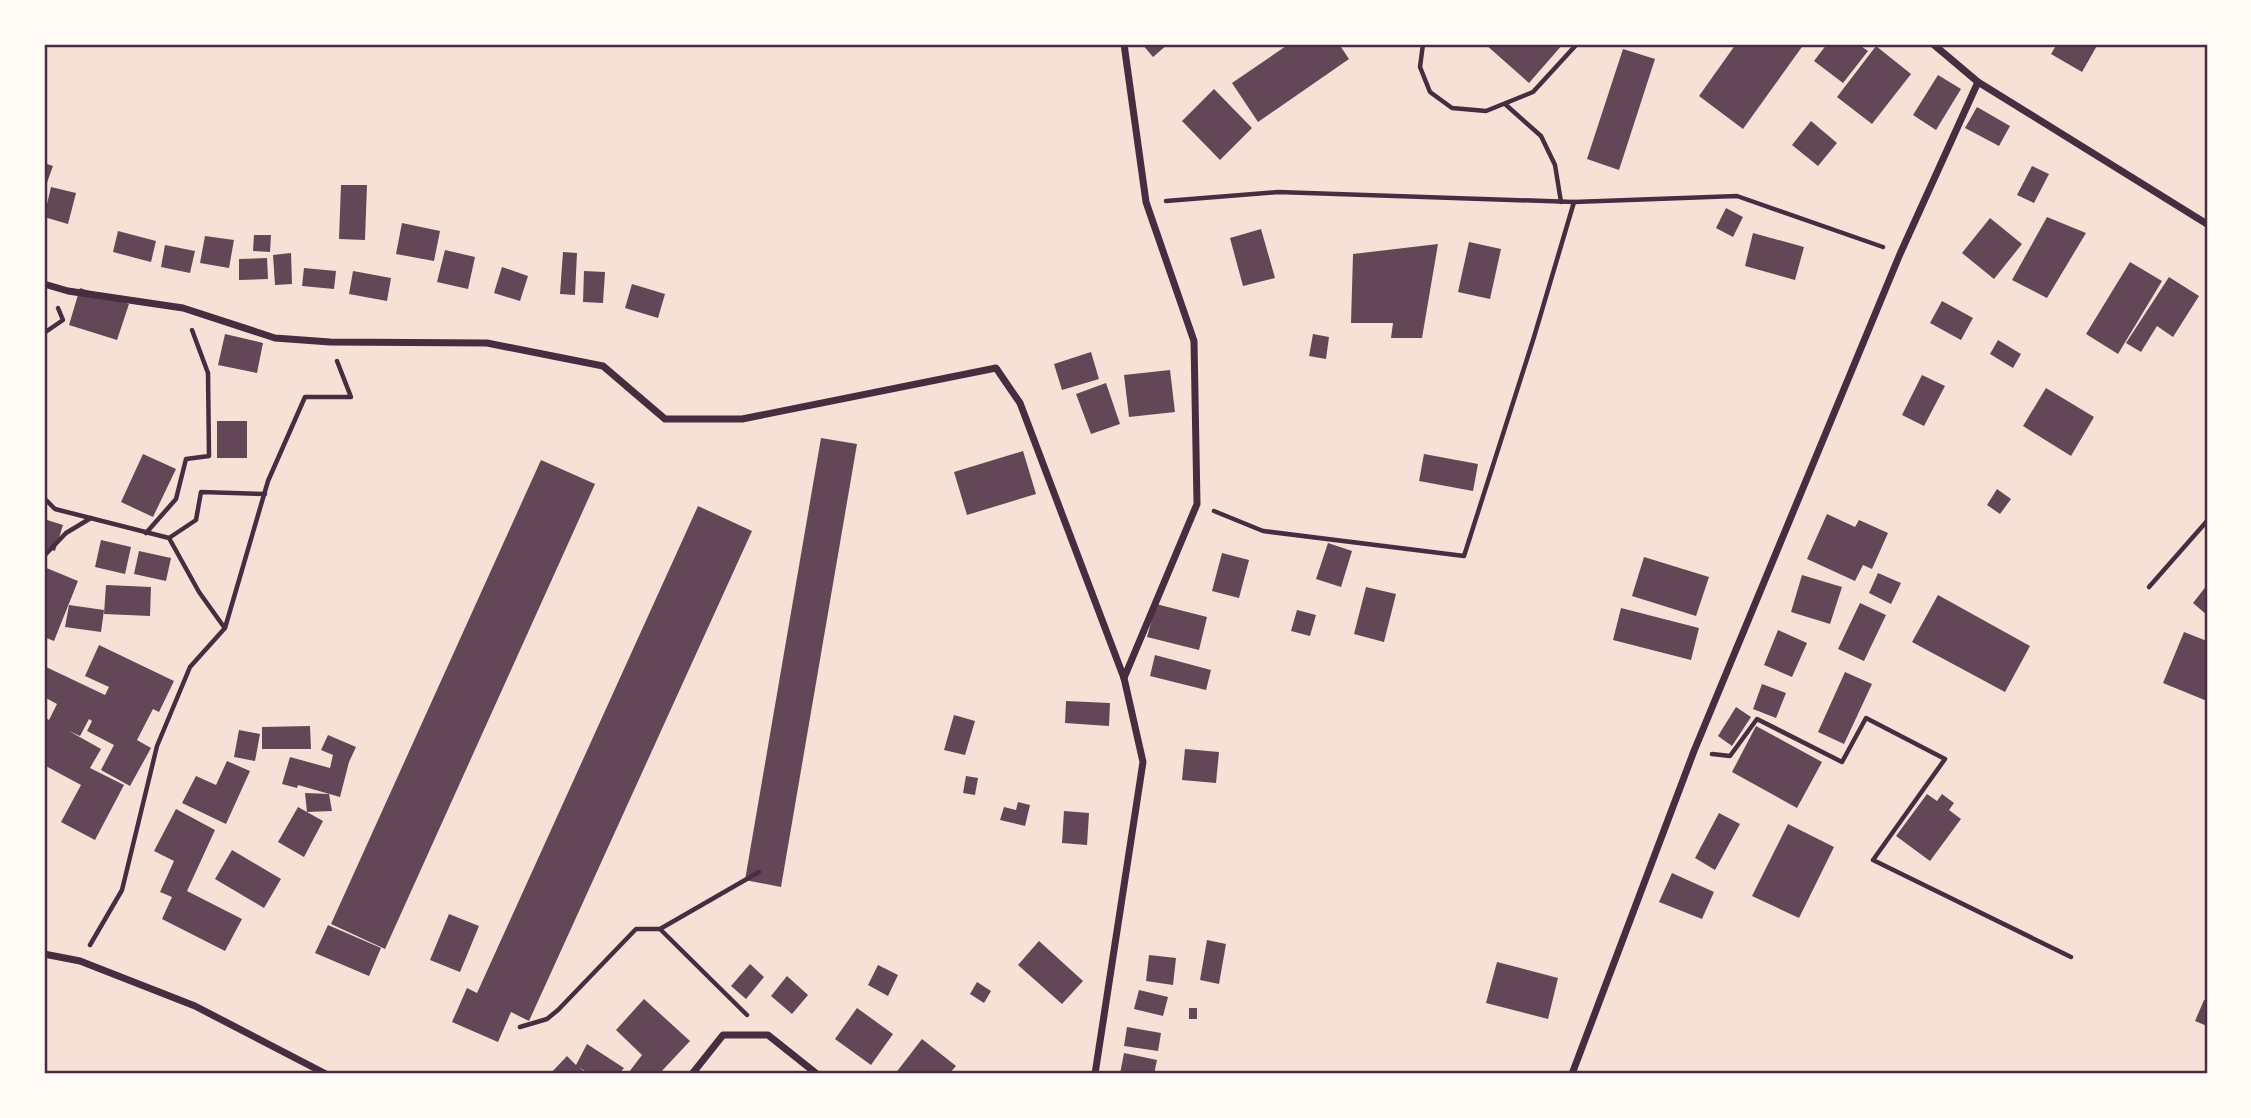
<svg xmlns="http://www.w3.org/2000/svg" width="2251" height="1118" viewBox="0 0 2251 1118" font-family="Bitter,serif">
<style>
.building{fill:#644757}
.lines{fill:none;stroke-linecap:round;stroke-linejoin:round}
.path{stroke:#4a2c40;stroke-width:4.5}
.minor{stroke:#4a2c40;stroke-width:7}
.neatline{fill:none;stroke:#4a2c40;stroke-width:2.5}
</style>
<rect width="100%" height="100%" fill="#f7e1d7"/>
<g class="building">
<polygon points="1142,44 1168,44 1153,57"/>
<polygon points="1289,44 1339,44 1349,59 1258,122 1232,83"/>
<polygon points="1485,44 1563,44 1529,83"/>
<polygon points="1736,44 1804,44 1743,129 1699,96"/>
<polygon points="1827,44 1858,44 1868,51 1843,83 1814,61"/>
<polygon points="2057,44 2098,44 2082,72 2051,54"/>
<polygon points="1876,46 1911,74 1872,124 1837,97"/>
<polygon points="1623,49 1655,59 1619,170 1587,159"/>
<polygon points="1938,75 1961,89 1936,130 1913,115"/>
<polygon points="1214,89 1252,128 1220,160 1182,121"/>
<polygon points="1977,107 2010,126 1999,146 1965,128"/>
<polygon points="1811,121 1837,143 1818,166 1792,145"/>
<polygon points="44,163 53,166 44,191"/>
<polygon points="2032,166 2049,174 2034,203 2017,195"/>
<polygon points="341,185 367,185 365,240 339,239"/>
<polygon points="51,187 76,193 68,224 44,217"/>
<polygon points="1726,208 1743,217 1733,237 1716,228"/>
<polygon points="2047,217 2086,233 2047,298 2012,280"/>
<polygon points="1990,218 2022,244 1994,279 1962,253"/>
<polygon points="402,223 440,231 434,261 396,254"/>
<polygon points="1261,229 1275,278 1243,286 1230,238"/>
<polygon points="118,231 156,241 151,262 113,252"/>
<polygon points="1753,233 1804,247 1795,280 1745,266"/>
<polygon points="254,235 271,235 270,252 253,251"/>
<polygon points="205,236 234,240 229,268 200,263"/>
<polygon points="1469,242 1501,249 1490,299 1458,292"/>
<polygon points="1438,244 1422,338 1391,338 1393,323 1351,323 1353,254"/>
<polygon points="165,245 195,251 190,273 161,267"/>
<polygon points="445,250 475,257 468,289 437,282"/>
<polygon points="563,252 577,253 575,295 560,294"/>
<polygon points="291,253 292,284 275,285 273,255"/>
<polygon points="267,258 268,279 239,280 239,259"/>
<polygon points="2130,262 2162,281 2118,354 2086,334"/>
<polygon points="502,267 528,276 520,301 494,293"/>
<polygon points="304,268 336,271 334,289 302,286"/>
<polygon points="353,271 391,278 387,301 349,294"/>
<polygon points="584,271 605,272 603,303 583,302"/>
<polygon points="2169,277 2199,296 2173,337 2157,326 2141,352 2126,343"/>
<polygon points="632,284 665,294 658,318 625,308"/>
<polygon points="80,288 129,304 117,340 69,325"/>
<polygon points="1942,301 1973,318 1961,340 1930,323"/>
<polygon points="225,334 263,343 257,373 218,365"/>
<polygon points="1313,334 1329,337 1326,359 1309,356"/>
<polygon points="1998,340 2021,354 2013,368 1990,354"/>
<polygon points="1091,352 1099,379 1062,390 1054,364"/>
<polygon points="1170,370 1175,412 1129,417 1124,375"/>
<polygon points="1922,375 1945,386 1924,426 1902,415"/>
<polygon points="1106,383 1120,424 1091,434 1076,394"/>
<polygon points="2046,388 2094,417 2071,456 2023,426"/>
<rect x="217" y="421" width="30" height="37"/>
<polygon points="821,438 857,444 781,887 745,880"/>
<polygon points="1023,451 1036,494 967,515 954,472"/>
<polygon points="143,454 176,469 153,517 121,502"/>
<polygon points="1424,454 1478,464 1473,491 1419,481"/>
<polygon points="541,460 595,484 385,949 331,924"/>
<polygon points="1997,489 2011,499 2000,514 1987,505"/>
<polygon points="698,506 752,531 529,1021 511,1012 498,1042 452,1022 467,988 477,993"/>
<polygon points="1827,514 1855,527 1859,520 1888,533 1872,569 1863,565 1855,581 1807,559"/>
<polygon points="44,519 63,525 55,551 44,548"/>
<polygon points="101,540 131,547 125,574 95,567"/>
<polygon points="1328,543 1352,551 1341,587 1316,579"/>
<polygon points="139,551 171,558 166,581 134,574"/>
<polygon points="1222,553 1249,560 1239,598 1212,591"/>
<polygon points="1644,557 1709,577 1696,616 1632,596"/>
<polygon points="44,567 78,581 54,641 44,637"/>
<polygon points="1878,573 1901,583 1891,604 1869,593"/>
<polygon points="1802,575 1842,587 1830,624 1791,612"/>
<polygon points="106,585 151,587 150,616 104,614"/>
<polygon points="2207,585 2207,615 2193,603"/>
<polygon points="1366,587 1396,594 1384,642 1354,634"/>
<polygon points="1938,595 2030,646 2005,692 1912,642"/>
<polygon points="1860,603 1886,615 1864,661 1838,649"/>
<polygon points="1156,604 1207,617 1199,650 1147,637"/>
<polygon points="69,605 104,610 101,632 65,627"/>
<polygon points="1621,608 1699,628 1691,660 1613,640"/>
<polygon points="1297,610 1316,615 1310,636 1291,631"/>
<polygon points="1778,630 1807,643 1792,677 1764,665"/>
<polygon points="2184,632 2207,641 2207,701 2163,683"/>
<polygon points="99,645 174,681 159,712 153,709 137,740 151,748 130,786 101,770 114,745 87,731 92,721 89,719 80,736 69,731 101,749 90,768 124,785 95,840 61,822 81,785 44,765 44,717 49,720 57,704 44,697 44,666 105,695 109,687 85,676"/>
<polygon points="1155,655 1211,670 1206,690 1150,676"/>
<polygon points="1845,672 1872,684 1844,744 1818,732"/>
<polygon points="1762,684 1786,693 1776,718 1753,709"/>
<polygon points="1066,701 1110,703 1109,726 1065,723"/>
<polygon points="1736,707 1751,717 1732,746 1718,736"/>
<polygon points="954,715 975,721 965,755 944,750"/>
<polygon points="310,726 311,749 262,749 262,727"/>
<polygon points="1756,726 1822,762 1797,808 1732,772"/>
<polygon points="239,730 260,734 255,761 234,757"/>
<polygon points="328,735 356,747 349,762 340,797 298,785 297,788 282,784 290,757 330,768 333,755 321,750"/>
<polygon points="1185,749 1219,752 1216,783 1182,780"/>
<polygon points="227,761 250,771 226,824 182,803 196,776 216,785"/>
<polygon points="966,776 978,778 975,795 963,793"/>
<polygon points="305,793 329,794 332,811 307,812"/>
<polygon points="1927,794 1937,801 1942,794 1954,803 1949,810 1961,819 1930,861 1896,836"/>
<polygon points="1018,802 1030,805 1025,826 1000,820 1004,807 1016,810"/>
<polygon points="298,807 323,821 304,857 278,842"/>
<polygon points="176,809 215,830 187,891 242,919 225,951 162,919 172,897 160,892 174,861 154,851"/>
<polygon points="1064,811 1089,813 1087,845 1062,843"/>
<polygon points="1719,813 1740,824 1715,870 1695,858"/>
<polygon points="1788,824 1834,847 1799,918 1752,896"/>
<polygon points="232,850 281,879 264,908 215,879"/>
<polygon points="1672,873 1714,892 1702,919 1659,902"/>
<polygon points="449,914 479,926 460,972 430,960"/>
<polygon points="328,925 381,948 369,976 315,953"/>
<polygon points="1207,940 1226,944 1219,984 1200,980"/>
<polygon points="1039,941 1083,981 1062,1004 1018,965"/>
<polygon points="1149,955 1176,958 1173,985 1146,981"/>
<polygon points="1497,962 1558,978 1548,1019 1486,1003"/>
<polygon points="750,964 764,977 746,999 731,986"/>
<polygon points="878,965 898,975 888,996 868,985"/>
<polygon points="787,976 808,995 792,1014 771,996"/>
<polygon points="977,982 991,991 984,1003 970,994"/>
<polygon points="1139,990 1168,997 1163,1016 1134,1009"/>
<polygon points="644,999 690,1041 659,1074 632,1074 629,1072 642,1055 616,1030"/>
<polygon points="2204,1000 2207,1001 2207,1026 2195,1021"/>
<polygon points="857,1008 893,1034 871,1065 835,1039"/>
<rect x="1189" y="1008" width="8" height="11"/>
<polygon points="1127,1027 1161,1033 1158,1051 1124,1046"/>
<polygon points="922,1039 956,1066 949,1074 895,1074"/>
<polygon points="587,1044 624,1068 619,1074 589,1074 579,1067 587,1074 550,1074 567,1056 576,1065"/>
<polygon points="1124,1053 1157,1060 1154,1074 1120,1074"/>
</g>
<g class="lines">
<g class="path">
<polyline points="1423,44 1420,67 1430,92 1452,108 1486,111 1533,92 1577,44"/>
<polyline points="1505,104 1541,136 1555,165 1561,202"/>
<polyline points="1166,201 1278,192 1574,202 1737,196 1883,247"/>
<polyline points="44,333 63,320 58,308"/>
<polyline points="44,498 55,509 169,538 199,592 224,627"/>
<polyline points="1214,511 1263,531 1464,556 1534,337 1574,202"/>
<polyline points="146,533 176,499 186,459 209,456 208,373 192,330"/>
<polyline points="169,538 196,520 201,492 265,494"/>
<polyline points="44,556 66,533 91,518"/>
<polyline points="2149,587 2207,521"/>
<polyline points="1712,754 1730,756 1757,719 1842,762 1866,718 1945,759 1873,860 2071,957"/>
<polyline points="660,929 759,872"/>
<polyline points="90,945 122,890 157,746 190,667 225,628 268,481 305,397 351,397 337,361"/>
<polyline points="520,1027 547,1019 558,1010 636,929 660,929 747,1015"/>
</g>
<g class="minor">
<polyline points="1933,44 1978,82 2207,224"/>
<polyline points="44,284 68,291 183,308 275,338 330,342 487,343 603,366 665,419 742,419 996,368 1020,403 1124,678 1143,762 1095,1074"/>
<polyline points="1124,678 1197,504 1194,341 1146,202 1124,44"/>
<polyline points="44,954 80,961 195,1006 326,1074"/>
<polyline points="692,1074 723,1035 768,1035 817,1074"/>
<polyline points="1572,1074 1694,751 1900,254 1978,82"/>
</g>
</g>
<rect width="2251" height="1118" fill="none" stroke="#fffaf5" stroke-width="91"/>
<rect x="46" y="46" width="2160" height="1026" class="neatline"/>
</svg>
